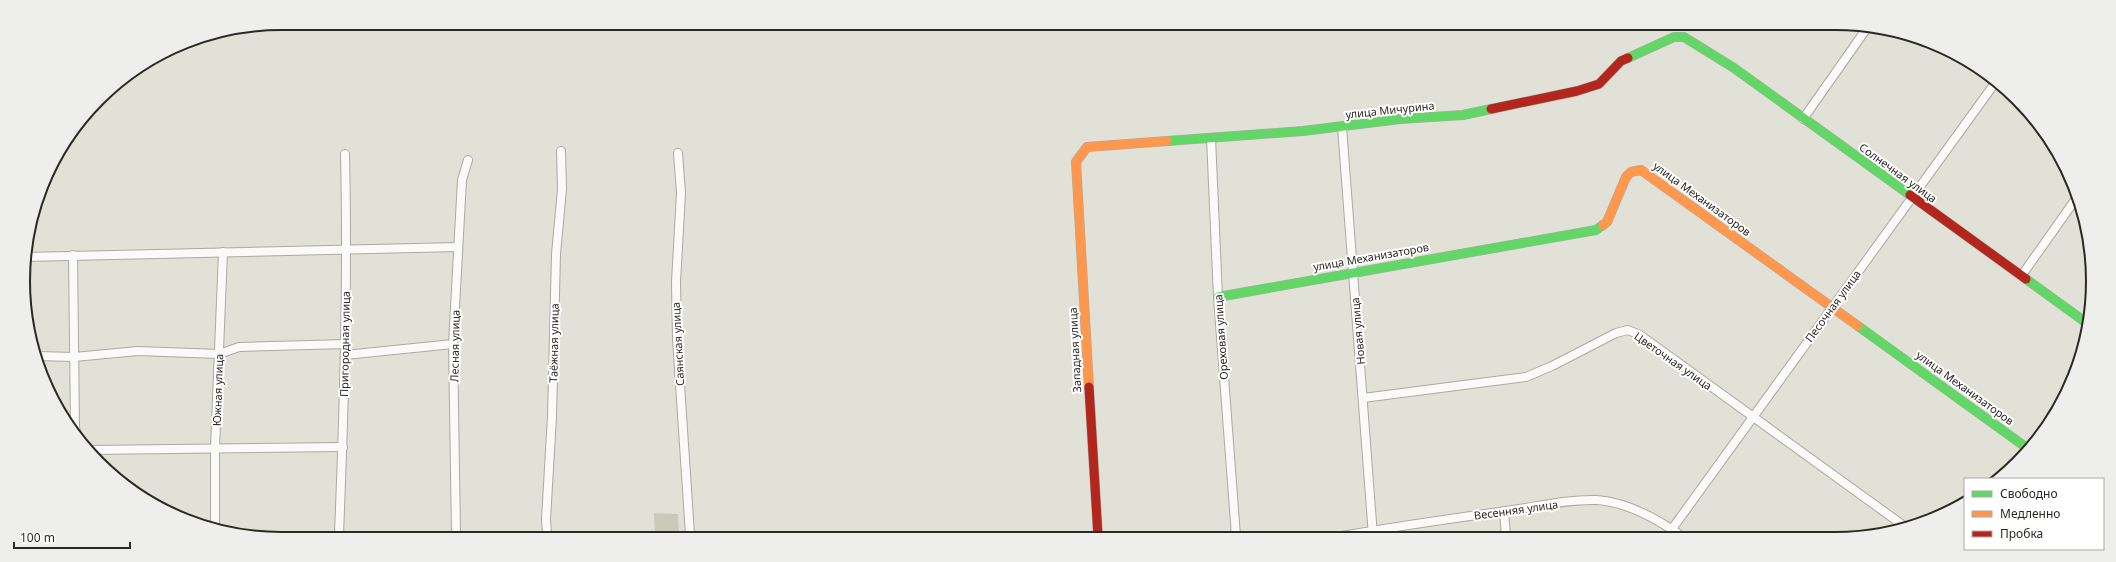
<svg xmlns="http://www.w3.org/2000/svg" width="2116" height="562" viewBox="0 0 2116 562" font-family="'Noto Sans',sans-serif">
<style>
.green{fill:#cbcaba}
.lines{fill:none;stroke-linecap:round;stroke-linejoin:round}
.street-casing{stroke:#abaaa3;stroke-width:10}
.fast-casing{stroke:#abaaa3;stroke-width:10}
.slow-casing{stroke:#abaaa3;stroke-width:10}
.jam-casing{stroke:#abaaa3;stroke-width:10}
.street{stroke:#fafaf9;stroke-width:8}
.fast{stroke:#63d668;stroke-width:9}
.slow{stroke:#ff974d;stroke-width:9}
.jam{stroke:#b3261e;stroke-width:9}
.labels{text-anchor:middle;stroke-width:4;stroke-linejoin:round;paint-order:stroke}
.street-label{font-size:11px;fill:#2a2923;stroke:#fff}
.rim{fill:none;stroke:#2a2923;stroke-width:2}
</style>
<rect width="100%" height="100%" fill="#e1e1d7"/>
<polygon class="green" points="654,513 678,514 679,532 655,532"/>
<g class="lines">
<g class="street-casing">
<g id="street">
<polyline points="1803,119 1867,28"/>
<polyline points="1342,127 1373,536"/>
<polyline points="1211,138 1218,297 1236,536"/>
<polyline points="678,153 681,193 676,282 677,339 690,535"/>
<polyline points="73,255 75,427 78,439"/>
<polyline points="25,257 458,247"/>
<polyline points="2022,275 2075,200"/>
<polyline points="345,355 453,344"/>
<polyline points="36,356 74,357 138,351 219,354 239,347 346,344"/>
<polyline points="1363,398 1526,377 1552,366 1616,333 1628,330 1640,335 1904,526"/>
<polyline points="90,450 343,447"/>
<polyline points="1504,511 1506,536"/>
<polyline points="215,528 215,448 223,252"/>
<polyline points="1672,529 1995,83"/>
<path d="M 339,534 C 344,408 348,281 345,154"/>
<polyline points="456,534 453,344 462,180 468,160"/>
<polyline points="547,535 546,519 552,417 556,254 562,189 561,151"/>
<path d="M 1342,536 C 1398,526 1456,518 1513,510 C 1540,506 1569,499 1597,500 C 1627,502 1659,520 1683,537"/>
</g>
</g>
<g class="fast-casing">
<g id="fast">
<polyline points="1628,58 1674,37 1684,37 1734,68 1910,195"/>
<polyline points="1167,141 1303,131 1400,119 1463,115 1491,109"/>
<polyline points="2026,279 2088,324"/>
<polyline points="1218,297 1596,230 1603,225"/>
<polyline points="1858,326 2027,448"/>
</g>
</g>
<g class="slow-casing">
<g id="slow">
<polyline points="1603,225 1607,222 1626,177 1631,172 1641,170 1858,326"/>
<polyline points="1089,387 1076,162 1087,147 1167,141"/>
</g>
</g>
<g class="jam-casing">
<g id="jam">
<polyline points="1491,109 1577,91 1599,84 1621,61 1628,58"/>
<polyline points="1910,195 2026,279"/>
<polyline points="1089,387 1098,536"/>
</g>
</g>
<use href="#street" class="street"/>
<use href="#fast" class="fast"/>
<use href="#slow" class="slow"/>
<use href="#jam" class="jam"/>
</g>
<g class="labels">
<g class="street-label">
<text transform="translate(1390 110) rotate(-6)" y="4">улица Мичурина</text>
<text transform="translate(1898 173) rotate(36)" y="4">Солнечная улица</text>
<text transform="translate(1702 199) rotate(36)" y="4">улица Механизаторов</text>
<text transform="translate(1371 257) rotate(-10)" y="4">улица Механизаторов</text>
<text transform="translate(1833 306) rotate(-54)" y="4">Песочная улица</text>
<text transform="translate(1358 331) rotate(-95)" y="4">Новая улица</text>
<text transform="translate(1221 337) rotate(-94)" y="4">Ореховая улица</text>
<text transform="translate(554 343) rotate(-89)" y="4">Таёжная улица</text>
<text transform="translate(345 344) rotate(-89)" y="4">Пригородная улица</text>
<text transform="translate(678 344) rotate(-93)" y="4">Саянская улица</text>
<text transform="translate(455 346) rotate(-89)" y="4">Лесная улица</text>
<text transform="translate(1075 350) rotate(-93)" y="4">Западная улица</text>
<text transform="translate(1673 361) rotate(35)" y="4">Цветочная улица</text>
<text transform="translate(1965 388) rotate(36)" y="4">улица Механизаторов</text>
<text transform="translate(218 390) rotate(-88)" y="4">Южная улица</text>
<text transform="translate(1516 510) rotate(-8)" y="4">Весенняя улица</text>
</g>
</g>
<path d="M0 0H2116V562H0ZM281 30H1835A251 251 0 0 1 2086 281V281A251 251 0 0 1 1835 532H281A251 251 0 0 1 30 281V281A251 251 0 0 1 281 30Z" fill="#eeeeed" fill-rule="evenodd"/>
<path class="rim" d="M281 30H1835A251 251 0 0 1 2086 281V281A251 251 0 0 1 1835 532H281A251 251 0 0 1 30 281V281A251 251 0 0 1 281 30Z"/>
<rect x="1964" y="478" width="140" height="72" fill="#ffffff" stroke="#aaa9a7"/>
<rect x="1972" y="491" width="20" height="6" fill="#63d668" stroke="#aaa9a7"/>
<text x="2000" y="498" font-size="12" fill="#2a2923">Свободно</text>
<rect x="1972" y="511" width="20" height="6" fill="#ff974d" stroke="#aaa9a7"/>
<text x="2000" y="518" font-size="12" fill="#2a2923">Медленно</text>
<rect x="1972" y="531" width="20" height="6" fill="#b3261e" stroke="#aaa9a7"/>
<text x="2000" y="538" font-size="12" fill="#2a2923">Пробка</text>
<path d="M14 542v6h116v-6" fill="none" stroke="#2a2923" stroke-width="2"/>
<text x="20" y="542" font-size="12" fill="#2a2923" stroke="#ffffff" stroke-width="3" paint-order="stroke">100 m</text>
</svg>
